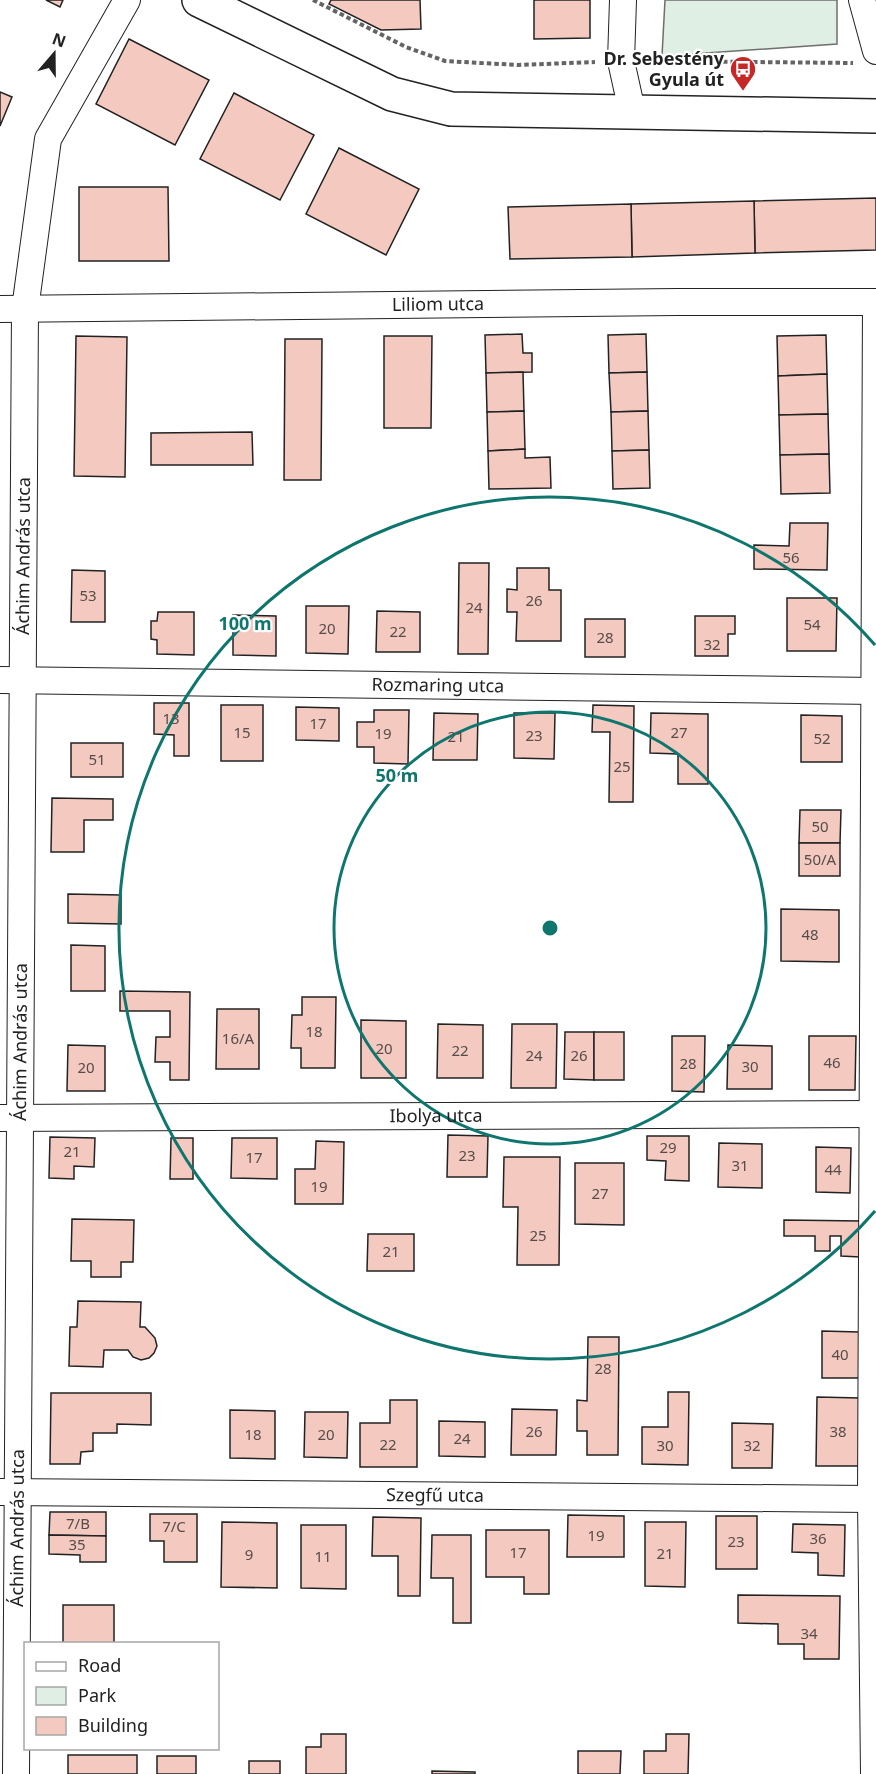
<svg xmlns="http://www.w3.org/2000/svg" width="876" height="1774" viewBox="0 0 876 1774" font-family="'Noto Sans',sans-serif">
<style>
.green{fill:#e0efe3;stroke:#6f6f6f;stroke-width:1.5}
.building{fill:#f3c9c0;stroke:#222;stroke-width:1.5}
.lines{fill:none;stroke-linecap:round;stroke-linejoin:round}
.minor-casing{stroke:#222;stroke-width:28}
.tertiary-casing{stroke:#222;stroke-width:36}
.path{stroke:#646464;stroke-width:4;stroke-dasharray:4.5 3;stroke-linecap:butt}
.minor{stroke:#fff;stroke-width:26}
.tertiary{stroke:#fff;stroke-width:33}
.ring{fill:none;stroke:#0f766e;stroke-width:3}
.labels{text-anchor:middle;stroke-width:4.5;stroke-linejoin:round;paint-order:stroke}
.number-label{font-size:15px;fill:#564c4a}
.poi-label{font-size:18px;font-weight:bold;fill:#222;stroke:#fff;text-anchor:end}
.street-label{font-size:18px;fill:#222;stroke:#fff}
.centre{fill:#0f766e;stroke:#fff;stroke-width:3}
.ring-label{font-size:18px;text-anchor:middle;font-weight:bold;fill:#0f766e;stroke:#fff;stroke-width:4.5;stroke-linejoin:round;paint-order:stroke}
</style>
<rect width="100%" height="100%" fill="#fff"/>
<polygon class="green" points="665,0 837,0 837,44 662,56"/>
<g class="building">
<polygon points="46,0 63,0 60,7"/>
<polygon points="331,0 420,0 421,29 381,30 329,4"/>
<polygon points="534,0 590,0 590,38 534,39"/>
<polygon points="129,39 209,80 175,145 96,104"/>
<polygon points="0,92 12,97 0,126"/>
<polygon points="234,93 314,135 280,200 200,159"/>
<polygon points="339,148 419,189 386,255 306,214"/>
<polygon points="79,187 168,187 169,261 79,261"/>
<polygon points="876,198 876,250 755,253 754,201"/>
<polygon points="754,201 755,253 632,257 631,204"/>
<polygon points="631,204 632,257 510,259 508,207"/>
<polygon points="522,334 523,353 532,353 532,372 486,373 485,335"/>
<polygon points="646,334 647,372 609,373 608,335"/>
<polygon points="826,335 827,374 778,376 777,336"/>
<polygon points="76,336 127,337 125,477 74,476"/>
<polygon points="384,336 432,336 431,428 384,428"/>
<polygon points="285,339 322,339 321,480 284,480"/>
<polygon points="523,372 524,411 487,412 486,373"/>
<polygon points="647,372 648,411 611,412 609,373"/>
<polygon points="827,374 828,414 779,415 778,376"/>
<polygon points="524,411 525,449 488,451 487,412"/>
<polygon points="648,411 649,450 612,451 611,412"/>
<polygon points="828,414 829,454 780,455 779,415"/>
<polygon points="252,432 253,465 151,465 151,433"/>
<polygon points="525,449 525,458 550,457 551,488 489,489 488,451"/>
<polygon points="649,450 650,488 613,489 612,451"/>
<polygon points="829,454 830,493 781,494 780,455"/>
<polygon points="790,523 828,523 827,570 754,569 754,545 789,546"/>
<polygon points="459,563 489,563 488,654 458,654"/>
<polygon points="517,568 549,568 549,590 561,590 561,641 516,641 517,612 507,612 507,589 517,590"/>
<polygon points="72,570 105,571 105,622 71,622"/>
<polygon points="787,598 837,598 836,651 787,651"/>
<polygon points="306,606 349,606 348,654 306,653"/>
<polygon points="377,611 420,612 420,652 376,652"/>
<polygon points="158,612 194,612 194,655 157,654 157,640 151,639 151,621 157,621"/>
<polygon points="233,615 276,616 276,656 233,655"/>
<polygon points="695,616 735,616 735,634 728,634 728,656 695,656"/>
<rect x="585" y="619" width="40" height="38"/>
<polygon points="154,703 189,703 189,756 174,756 174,735 154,734"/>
<rect x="221" y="705" width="42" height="56"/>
<polygon points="593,705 634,706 633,802 609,802 610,732 592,732"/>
<polygon points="296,707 339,708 339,741 296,740"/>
<polygon points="374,710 409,710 408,764 374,763 374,747 357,747 357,722 374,722"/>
<polygon points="434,713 478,714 477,760 433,760"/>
<polygon points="514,713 555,713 554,759 514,758"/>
<polygon points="651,713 708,714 708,784 678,784 678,754 650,753"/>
<polygon points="801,715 842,716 842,762 801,762"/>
<rect x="71" y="743" width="52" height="34"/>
<polygon points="52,798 113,799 113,820 84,820 84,852 51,852"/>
<polygon points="800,810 841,810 840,843 799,843"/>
<rect x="799" y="843" width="41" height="33"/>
<polygon points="68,894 121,895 121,924 68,923"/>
<polygon points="781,909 839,910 839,962 781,961"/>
<polygon points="71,945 105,946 105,991 71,991"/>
<polygon points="120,991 190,992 189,1080 170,1080 170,1062 155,1062 156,1037 170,1037 170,1011 120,1011"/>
<polygon points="302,997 336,997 335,1068 301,1068 301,1048 291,1048 292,1015 302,1015"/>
<polygon points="217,1009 259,1009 259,1069 216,1069"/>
<polygon points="361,1020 406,1021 406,1078 361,1078"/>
<polygon points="438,1024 483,1025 483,1078 437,1078"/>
<polygon points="512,1024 557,1024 556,1088 511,1088"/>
<polygon points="565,1032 594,1032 594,1080 564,1079"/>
<rect x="594" y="1032" width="30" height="48"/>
<polygon points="672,1036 705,1036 704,1092 672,1091"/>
<polygon points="809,1036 856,1036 855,1090 809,1090"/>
<polygon points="68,1045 105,1046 105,1091 67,1091"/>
<polygon points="728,1045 772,1046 772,1089 727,1089"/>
<polygon points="448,1135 488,1136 487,1177 447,1177"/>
<polygon points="647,1136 689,1136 689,1181 665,1180 666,1161 647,1160"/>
<polygon points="50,1137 95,1138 94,1167 74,1166 74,1179 49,1178"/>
<polygon points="171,1138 193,1138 193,1179 170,1179"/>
<polygon points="232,1138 277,1138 277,1179 231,1178"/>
<polygon points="316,1141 344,1142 343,1204 295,1204 295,1169 315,1169"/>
<polygon points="719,1143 762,1144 762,1188 718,1187"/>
<polygon points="816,1147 851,1148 850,1193 816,1192"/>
<polygon points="504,1157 560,1157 559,1265 517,1265 518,1207 503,1207"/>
<polygon points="575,1163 624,1163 624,1225 575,1224"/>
<polygon points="72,1219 134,1220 133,1262 121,1262 121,1277 91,1277 91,1261 71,1261"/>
<polygon points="784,1220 861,1221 860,1257 841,1256 841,1236 830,1236 830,1251 815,1251 815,1236 784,1236"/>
<polygon points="368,1234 414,1234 414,1271 367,1271"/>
<polygon points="78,1301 141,1302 140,1327 145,1327 155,1338 157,1346 154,1353 149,1358 141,1360 133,1357 128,1350 104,1350 103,1367 69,1366 70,1327 77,1327"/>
<polygon points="822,1331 859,1332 859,1378 822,1378"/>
<polygon points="588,1337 619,1337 618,1455 587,1455 587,1431 577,1431 577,1400 587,1401"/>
<polygon points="668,1392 689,1392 688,1465 642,1464 642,1427 668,1427"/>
<polygon points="51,1393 151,1393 151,1425 117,1424 117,1433 93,1433 93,1451 81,1452 80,1464 50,1464"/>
<polygon points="817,1397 860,1398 860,1466 816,1466"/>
<polygon points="390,1400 417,1400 417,1467 360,1467 360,1423 390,1423"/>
<polygon points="512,1409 557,1410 556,1455 511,1455"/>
<polygon points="230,1410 275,1411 275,1459 230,1458"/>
<polygon points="305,1412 348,1412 347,1458 304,1457"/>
<polygon points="439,1421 485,1422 485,1457 439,1456"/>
<polygon points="732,1423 773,1424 772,1468 732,1468"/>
<polygon points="50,1512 106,1512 106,1536 49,1535"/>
<polygon points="150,1514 197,1514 197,1562 164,1562 164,1541 150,1541"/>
<polygon points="568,1515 624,1516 624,1557 567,1557"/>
<rect x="716" y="1516" width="41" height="53"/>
<polygon points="373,1517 421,1518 420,1596 398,1596 398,1556 372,1556"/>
<polygon points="222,1522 277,1523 277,1588 221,1587"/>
<polygon points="645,1522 686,1522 685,1587 645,1586"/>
<polygon points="793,1524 845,1525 844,1576 818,1575 818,1553 792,1552"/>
<polygon points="301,1525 346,1525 346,1589 301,1588"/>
<polygon points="486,1530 549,1530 549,1594 524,1594 524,1577 486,1577"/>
<polygon points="49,1535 106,1536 106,1562 80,1562 80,1555 49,1554"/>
<polygon points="432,1535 471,1535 471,1623 453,1623 453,1578 431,1578"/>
<polygon points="738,1595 840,1596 839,1659 804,1659 804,1644 778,1644 778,1624 738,1623"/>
<rect x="63" y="1605" width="51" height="39"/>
<polygon points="321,1734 346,1734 346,1774 306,1774 306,1747 321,1747"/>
<polygon points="666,1734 689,1734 688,1774 644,1774 644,1751 666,1751"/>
<polygon points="578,1751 621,1751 620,1774 578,1774"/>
<rect x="68" y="1755" width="69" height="19"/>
<rect x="157" y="1756" width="39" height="18"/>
<rect x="249" y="1761" width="31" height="13"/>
<polygon points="432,1771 475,1772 475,1774 432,1774"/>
</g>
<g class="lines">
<g class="minor-casing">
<g id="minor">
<polyline points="623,0 621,61 632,111"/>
<polyline points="862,0 876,51"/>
<path id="s1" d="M 0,309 L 678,302 L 876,302"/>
<path id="s2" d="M 0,680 L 875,691"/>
<path id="s3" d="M 0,1118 L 873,1114"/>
<path id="s4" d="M 0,1492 L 871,1499"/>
<path id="s5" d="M 16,1774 L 25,309 L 48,139 L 127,0"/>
<polyline points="874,1774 871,1499 876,302"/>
</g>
</g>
<g class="tertiary-casing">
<polyline id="tertiary" points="199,0 392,94 451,109 876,116"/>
</g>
<g class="path">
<polyline points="313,0 406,47 445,61 518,65 595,62"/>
<polyline points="648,61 853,63"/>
</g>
<use href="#minor" class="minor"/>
<use href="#tertiary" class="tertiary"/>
</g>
<g class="ring">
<circle cx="550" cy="928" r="216"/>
<path d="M875 1211A431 431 0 1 1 875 645"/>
</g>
<defs>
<g id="bus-pin" transform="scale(1.35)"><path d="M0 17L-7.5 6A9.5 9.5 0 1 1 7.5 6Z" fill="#c62828" stroke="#fff"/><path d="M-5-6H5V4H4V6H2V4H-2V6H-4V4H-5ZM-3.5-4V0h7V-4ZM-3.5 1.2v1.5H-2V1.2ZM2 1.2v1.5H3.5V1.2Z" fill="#fff"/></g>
</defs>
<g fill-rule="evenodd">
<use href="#bus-pin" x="743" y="69"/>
</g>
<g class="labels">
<g class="number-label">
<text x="791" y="563">56</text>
<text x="88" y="601">53</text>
<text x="534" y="606">26</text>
<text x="474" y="613">24</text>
<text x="812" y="630">54</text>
<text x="327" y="634">20</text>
<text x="398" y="637">22</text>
<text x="605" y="643">28</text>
<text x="712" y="650">32</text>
<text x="171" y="724">13</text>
<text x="318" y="729">17</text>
<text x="242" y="738">15</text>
<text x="679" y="738">27</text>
<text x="383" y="739">19</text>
<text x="534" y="741">23</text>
<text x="456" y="742">21</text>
<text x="822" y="744">52</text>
<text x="97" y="765">51</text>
<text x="622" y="772">25</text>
<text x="820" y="832">50</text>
<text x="820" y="865">50/A</text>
<text x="810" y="940">48</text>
<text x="314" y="1037">18</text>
<text x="238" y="1044">16/A</text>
<text x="384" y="1054">20</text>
<text x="460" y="1056">22</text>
<text x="534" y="1061">24</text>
<text x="579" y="1061">26</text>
<text x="832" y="1068">46</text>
<text x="688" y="1069">28</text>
<text x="750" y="1072">30</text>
<text x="86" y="1073">20</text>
<text x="668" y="1153">29</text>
<text x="72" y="1157">21</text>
<text x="467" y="1161">23</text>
<text x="254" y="1163">17</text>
<text x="740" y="1171">31</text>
<text x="833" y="1175">44</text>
<text x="319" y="1192">19</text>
<text x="600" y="1199">27</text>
<text x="538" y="1241">25</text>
<text x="391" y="1257">21</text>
<text x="840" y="1360">40</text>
<text x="603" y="1374">28</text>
<text x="534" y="1437">26</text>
<text x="838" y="1437">38</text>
<text x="253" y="1440">18</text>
<text x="326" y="1440">20</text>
<text x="462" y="1444">24</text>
<text x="388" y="1450">22</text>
<text x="665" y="1451">30</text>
<text x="752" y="1451">32</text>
<text x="78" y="1529">7/B</text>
<text x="174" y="1532">7/C</text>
<text x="596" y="1541">19</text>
<text x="818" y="1544">36</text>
<text x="736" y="1547">23</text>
<text x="77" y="1550">35</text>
<text x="518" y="1558">17</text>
<text x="665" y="1559">21</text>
<text x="249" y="1560">9</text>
<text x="323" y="1562">11</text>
<text x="809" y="1639">34</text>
</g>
<g class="poi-label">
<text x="724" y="65">Dr. Sebestény<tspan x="724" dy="21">Gyula út</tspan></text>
</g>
<g class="street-label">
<text dy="6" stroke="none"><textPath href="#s1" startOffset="438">Liliom utca</textPath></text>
<text dy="6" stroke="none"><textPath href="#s5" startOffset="1218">Áchim András utca</textPath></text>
<text dy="6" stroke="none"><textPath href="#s2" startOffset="438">Rozmaring utca</textPath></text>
<text dy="6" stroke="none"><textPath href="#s5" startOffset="732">Áchim András utca</textPath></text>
<text dy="6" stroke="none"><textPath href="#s3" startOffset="436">Ibolya utca</textPath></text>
<text dy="6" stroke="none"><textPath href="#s4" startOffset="435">Szegfű utca</textPath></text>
<text dy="6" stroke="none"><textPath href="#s5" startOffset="246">Áchim András utca</textPath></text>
</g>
</g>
<circle cx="550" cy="928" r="9" class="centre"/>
<g class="ring-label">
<text x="245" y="630">100 m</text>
<text x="397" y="782">50 m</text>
</g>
<rect x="24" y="1642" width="195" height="108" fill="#ffffff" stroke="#a7a7a7" stroke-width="1.5"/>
<rect x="36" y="1662" width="30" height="9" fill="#ffffff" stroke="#a7a7a7" stroke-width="1.5"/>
<text x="78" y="1672" font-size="18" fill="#222222">Road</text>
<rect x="36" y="1687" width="30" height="18" fill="#e0efe3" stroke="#a7a7a7" stroke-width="1.5"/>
<text x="78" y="1702" font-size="18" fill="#222222">Park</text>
<rect x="36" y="1717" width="30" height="18" fill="#f3c9c0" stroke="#a7a7a7" stroke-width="1.5"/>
<text x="78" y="1732" font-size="18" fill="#222222">Building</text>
<g transform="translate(54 54) rotate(20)" stroke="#ffffff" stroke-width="4.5" paint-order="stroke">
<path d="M0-4.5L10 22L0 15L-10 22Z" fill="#222222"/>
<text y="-9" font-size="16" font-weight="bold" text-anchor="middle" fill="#222222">N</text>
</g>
</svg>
